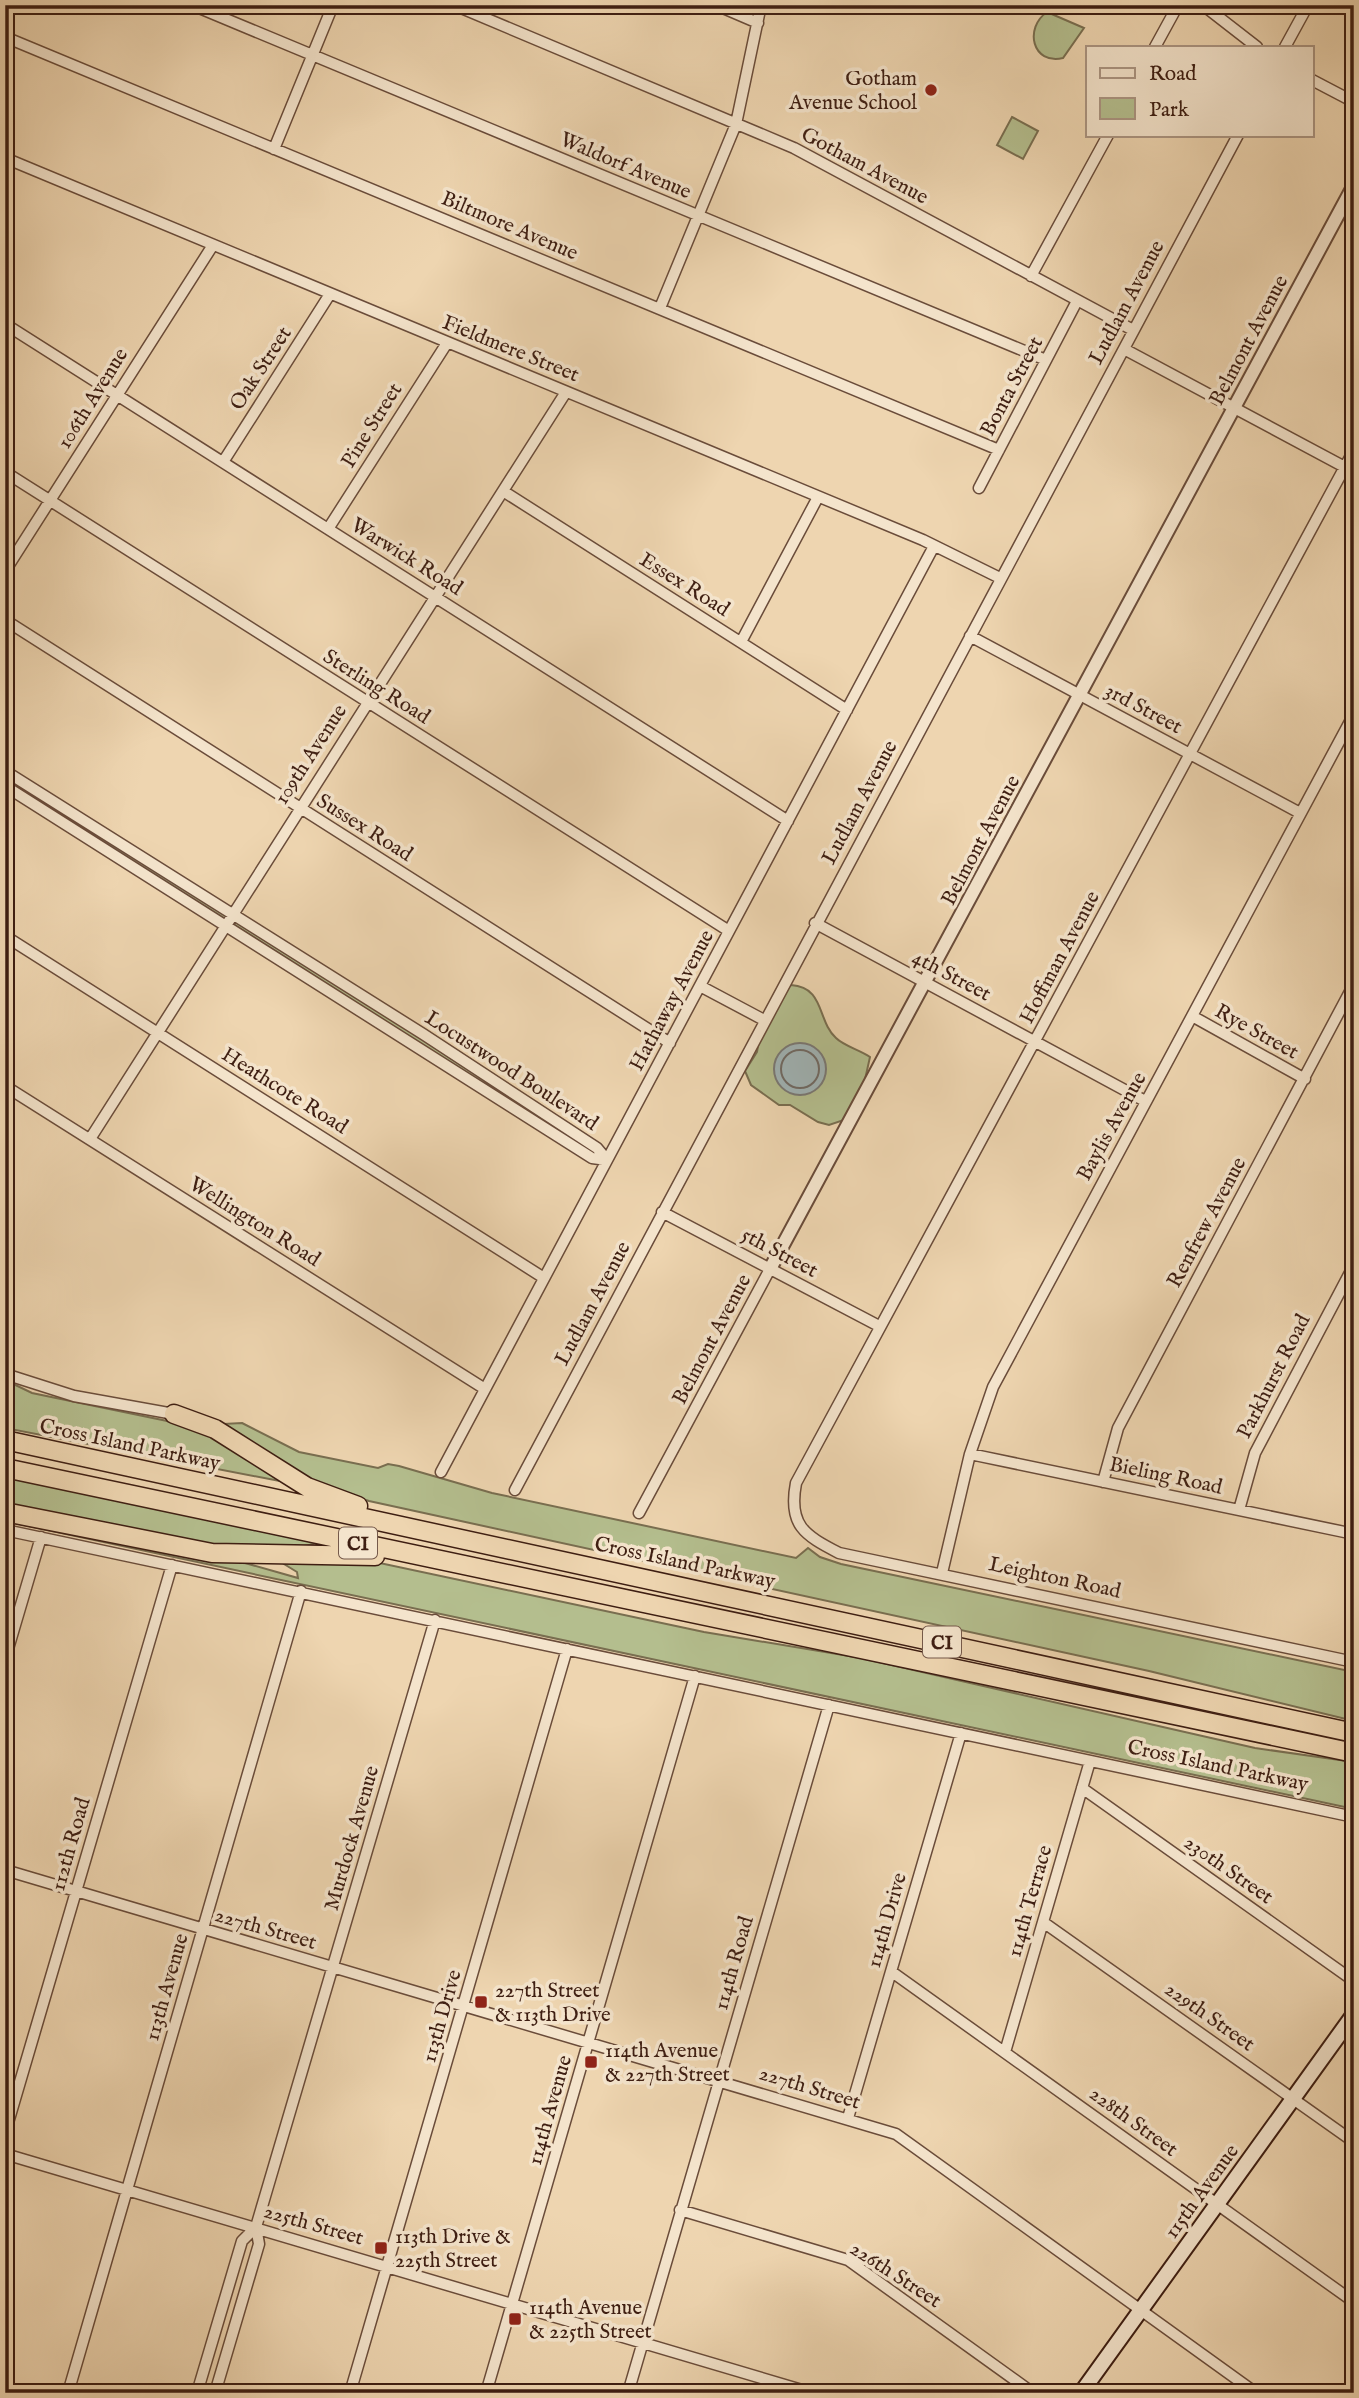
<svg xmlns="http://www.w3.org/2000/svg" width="1359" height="2398" viewBox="0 0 1359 2398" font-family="'IM FELL English',serif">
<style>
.green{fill:#b4be8e;stroke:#796e50;stroke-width:2}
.water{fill:#a0b5b8;stroke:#797976;stroke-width:2}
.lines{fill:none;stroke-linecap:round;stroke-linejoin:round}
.shore{stroke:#6f6a65;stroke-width:2}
.minor-casing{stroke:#6a4c3a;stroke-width:13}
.tertiary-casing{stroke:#6a4c3a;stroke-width:16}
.secondary-casing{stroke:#3e1e12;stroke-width:18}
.motorway-casing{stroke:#3e1e12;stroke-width:21}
.minor{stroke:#f4e4cc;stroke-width:10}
.tertiary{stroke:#f4e4cc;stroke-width:12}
.secondary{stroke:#f4e4cc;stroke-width:14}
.motorway{stroke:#eed5b0;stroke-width:18}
.poi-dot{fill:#8f2418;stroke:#f4e4cc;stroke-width:2.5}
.labels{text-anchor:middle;stroke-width:7;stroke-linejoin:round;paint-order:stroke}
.shield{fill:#f4e4cc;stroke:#75594a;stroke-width:2}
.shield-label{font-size:19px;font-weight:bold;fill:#3e1e12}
.poi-label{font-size:21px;fill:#3e1e12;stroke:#f4e4cc;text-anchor:start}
.street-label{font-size:21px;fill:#3e1e12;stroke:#f4e4cc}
</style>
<rect width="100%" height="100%" fill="#eed5b0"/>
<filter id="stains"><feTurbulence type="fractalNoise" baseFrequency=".00286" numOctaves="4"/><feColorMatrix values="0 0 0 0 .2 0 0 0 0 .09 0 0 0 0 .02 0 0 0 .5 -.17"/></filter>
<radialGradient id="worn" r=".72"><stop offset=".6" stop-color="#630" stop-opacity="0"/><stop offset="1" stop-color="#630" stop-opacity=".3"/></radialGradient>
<path class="green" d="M1047,12L1084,28L1063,58C1032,65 1024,28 1047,12Z
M1012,117L1038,131L1023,159L997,145Z
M5,771L423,1034L607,1160L592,1158L5,786Z
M791,985C825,987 817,1021 836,1038C844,1046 860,1050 870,1057L864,1084L844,1120L829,1125L818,1122L790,1105H779L751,1085L745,1071L757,1052L760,1034L784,989Z
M5,1380L32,1393L201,1428L285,1482L5,1428Z
M242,1423L299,1452L378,1468L388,1464L399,1466L492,1493L796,1558L808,1548L820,1557L841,1564L1354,1672V1721L1149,1671L369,1501L322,1486L222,1424Z
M5,1476L318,1543L304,1546L209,1545L5,1503Z
M5,1521L238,1561L298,1578L297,1572L284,1564L287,1560L361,1559L704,1632L861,1658L1255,1748L1354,1762V1809Z"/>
<path class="water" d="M774 1069a26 26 0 1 1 52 0a26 26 0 1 1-52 0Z"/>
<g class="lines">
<path class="shore" d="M781 1069a19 19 0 1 1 38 0a19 19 0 1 1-38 0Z"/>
<g class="minor-casing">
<path id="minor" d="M192,5L1046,360
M454,5L794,148L1133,330
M716,5L758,23
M1203,5L1257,47
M5,37L999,450
M1155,47L1178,5
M1285,47L1308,5
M1312,80L1354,102
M274,149L333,5
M5,158L923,540L1000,578
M1031,276L1108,135
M660,308L736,124L761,5
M5,324L788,821
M1124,349L1354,472
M1354,450L796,1483C788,1525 804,1535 839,1553L1354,1662
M223,462L330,294
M5,472L729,931
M979,488L1077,301
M503,491L847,710
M328,529L447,343
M5,571L213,245
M5,620L670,1043
M970,636L1300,813
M741,642L818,497
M5,771L423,1034L597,1148L607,1160
M5,786L592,1158L607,1160
M815,923L1145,1101
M5,936L544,1278
M700,986L764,1020
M1192,1016L1305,1079
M5,1086L485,1389
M90,1139L566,392
M662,1212L879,1326
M5,1374L74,1396L174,1414
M970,1454L1354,1534
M441,1472L934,546
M1103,1482L1118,1428L1354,984
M515,1490L1238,135
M1239,1510L1255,1453L1354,1265
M639,1513L770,1269
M5,1530L1354,1817
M942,1573L970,1454L993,1387L1354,714
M5,1659L41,1537
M1082,1788L1354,1981
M5,1870L896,2134L1256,2393
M1043,1922L1354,2142
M892,1972L1354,2302
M1005,2052L1090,1761
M848,2118L961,1733
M5,2133L172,1565
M5,2154L812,2393
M680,2210L848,2260L1033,2393
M256,2227L435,1620
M68,2393L301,1591
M197,2393L242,2241L256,2227L259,2244L215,2393
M350,2393L567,1649
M486,2393L695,1676
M628,2393L829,1705"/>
</g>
<g class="tertiary-casing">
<path id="tertiary" d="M770,1269L1354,185"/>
</g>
<g class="secondary-casing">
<path id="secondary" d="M1081,2393L1354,2014"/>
</g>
<g class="motorway-casing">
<path id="motorway" d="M174,1414L215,1429L307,1487L358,1506
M5,1440L1354,1733
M5,1468L1354,1753
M5,1512L212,1553L375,1556"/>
</g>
<use href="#minor" class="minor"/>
<use href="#tertiary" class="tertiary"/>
<use href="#secondary" class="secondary"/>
<use href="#motorway" class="motorway"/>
</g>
<g class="poi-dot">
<circle cx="931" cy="90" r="7"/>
<rect x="474" y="1995" width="14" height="14" rx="3.5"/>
<rect x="584" y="2055" width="14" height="14" rx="3.5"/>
<rect x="374" y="2241" width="14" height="14" rx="3.5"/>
<rect x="508" y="2312" width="14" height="14" rx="3.5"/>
</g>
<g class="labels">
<g class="shield">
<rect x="339" y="1527.5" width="38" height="31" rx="5"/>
<rect x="923" y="1626.5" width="38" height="31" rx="5"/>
</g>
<g class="shield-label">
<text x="358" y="1550">CI</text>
<text x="942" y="1649">CI</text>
</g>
<g class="poi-label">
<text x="917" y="85" text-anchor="end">Gotham<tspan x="917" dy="24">Avenue School</tspan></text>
<text x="495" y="1997">227th Street<tspan x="495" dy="24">&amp; 113th Drive</tspan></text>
<text x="605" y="2057">114th Avenue<tspan x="605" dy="24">&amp; 227th Street</tspan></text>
<text x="395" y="2243">113th Drive &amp;<tspan x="395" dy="24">225th Street</tspan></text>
<text x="529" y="2314">114th Avenue<tspan x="529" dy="24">&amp; 225th Street</tspan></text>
</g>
<g class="street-label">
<text transform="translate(626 165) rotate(23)" y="7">Waldorf Avenue</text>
<text transform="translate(865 165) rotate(28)" y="7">Gotham Avenue</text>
<text transform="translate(510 225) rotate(23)" y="7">Biltmore Avenue</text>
<text transform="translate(1126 302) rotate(-62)" y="7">Ludlam Avenue</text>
<text transform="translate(1248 340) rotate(-62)" y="7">Belmont Avenue</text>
<text transform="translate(511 348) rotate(22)" y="7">Fieldmere Street</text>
<text transform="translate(260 368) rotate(-57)" y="7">Oak Street</text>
<text transform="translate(1011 386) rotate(-62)" y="7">Bonta Street</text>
<text transform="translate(92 398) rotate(-58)" y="7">106th Avenue</text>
<text transform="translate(371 425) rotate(-58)" y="7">Pine Street</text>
<text transform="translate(407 556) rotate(32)" y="7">Warwick Road</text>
<text transform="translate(685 584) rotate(32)" y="7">Essex Road</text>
<text transform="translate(377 686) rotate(32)" y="7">Sterling Road</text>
<text transform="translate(1144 708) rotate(28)" y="7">3rd Street</text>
<text transform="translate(310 754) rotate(-57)" y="7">109th Avenue</text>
<text transform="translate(859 802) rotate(-62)" y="7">Ludlam Avenue</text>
<text transform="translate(365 827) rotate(32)" y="7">Sussex Road</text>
<text transform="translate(980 840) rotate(-62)" y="7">Belmont Avenue</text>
<text transform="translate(1059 957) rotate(-62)" y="7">Hoffman Avenue</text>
<text transform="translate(952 975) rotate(28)" y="7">4th Street</text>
<text transform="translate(671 1000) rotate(-62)" y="7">Hathaway Avenue</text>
<text transform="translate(1257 1031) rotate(29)" y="7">Rye Street</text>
<text transform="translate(512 1070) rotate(33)" y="7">Locustwood Boulevard</text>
<text transform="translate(285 1090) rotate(32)" y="7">Heathcote Road</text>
<text transform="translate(1111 1126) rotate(-61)" y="7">Baylis Avenue</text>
<text transform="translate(255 1221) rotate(32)" y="7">Wellington Road</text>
<text transform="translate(1206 1222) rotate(-62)" y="7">Renfrew Avenue</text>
<text transform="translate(780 1252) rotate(28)" y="7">5th Street</text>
<text transform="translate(592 1303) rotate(-62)" y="7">Ludlam Avenue</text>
<text transform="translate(711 1339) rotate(-62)" y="7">Belmont Avenue</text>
<text transform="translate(1273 1376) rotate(-63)" y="7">Parkhurst Road</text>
<text transform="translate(130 1444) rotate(12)" y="7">Cross Island Parkway</text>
<text transform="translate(1166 1475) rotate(12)" y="7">Bieling Road</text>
<text transform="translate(685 1562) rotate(12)" y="7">Cross Island Parkway</text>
<text transform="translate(1055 1577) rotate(12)" y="7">Leighton Road</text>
<text transform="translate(1218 1765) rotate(12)" y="7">Cross Island Parkway</text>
<text transform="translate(351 1838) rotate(-74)" y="7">Murdock Avenue</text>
<text transform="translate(70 1844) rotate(-74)" y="7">112th Road</text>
<text transform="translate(1229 1869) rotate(35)" y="7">230th Street</text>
<text transform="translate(1029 1901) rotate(-74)" y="7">114th Terrace</text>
<text transform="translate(886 1920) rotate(-74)" y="7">114th Drive</text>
<text transform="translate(266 1928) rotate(16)" y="7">227th Street</text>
<text transform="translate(733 1963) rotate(-74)" y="7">114th Road</text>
<text transform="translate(166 1987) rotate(-74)" y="7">113th Avenue</text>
<text transform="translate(441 2016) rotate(-74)" y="7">113th Drive</text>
<text transform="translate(1210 2016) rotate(35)" y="7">229th Street</text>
<text transform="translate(810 2087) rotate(17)" y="7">227th Street</text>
<text transform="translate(549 2110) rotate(-74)" y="7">114th Avenue</text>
<text transform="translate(1134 2121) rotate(36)" y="7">228th Street</text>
<text transform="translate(1201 2191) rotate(-54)" y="7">115th Avenue</text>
<text transform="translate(314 2224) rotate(16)" y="7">225th Street</text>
<text transform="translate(896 2274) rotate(33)" y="7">226th Street</text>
</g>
</g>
<rect width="1359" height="2398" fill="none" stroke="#eed5b0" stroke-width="28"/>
<rect x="7" y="7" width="1345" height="2384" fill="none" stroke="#3e1e12" stroke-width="3.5"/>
<rect x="14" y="14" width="1331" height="2370" fill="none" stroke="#3e1e12" stroke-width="2"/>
<rect x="1086" y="46" width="228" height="91" fill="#f4e4cc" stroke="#ab9582" stroke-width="2"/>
<rect x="1100" y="68" width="35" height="10" fill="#f4e4cc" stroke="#ab9582" stroke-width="2"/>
<text x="1149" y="80" font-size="21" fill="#3e1e12">Road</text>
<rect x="1100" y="98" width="35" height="21" fill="#b4be8e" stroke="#ab9582" stroke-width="2"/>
<text x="1149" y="116" font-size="21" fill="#3e1e12">Park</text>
<rect width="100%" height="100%" filter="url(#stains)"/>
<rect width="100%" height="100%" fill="url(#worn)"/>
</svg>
